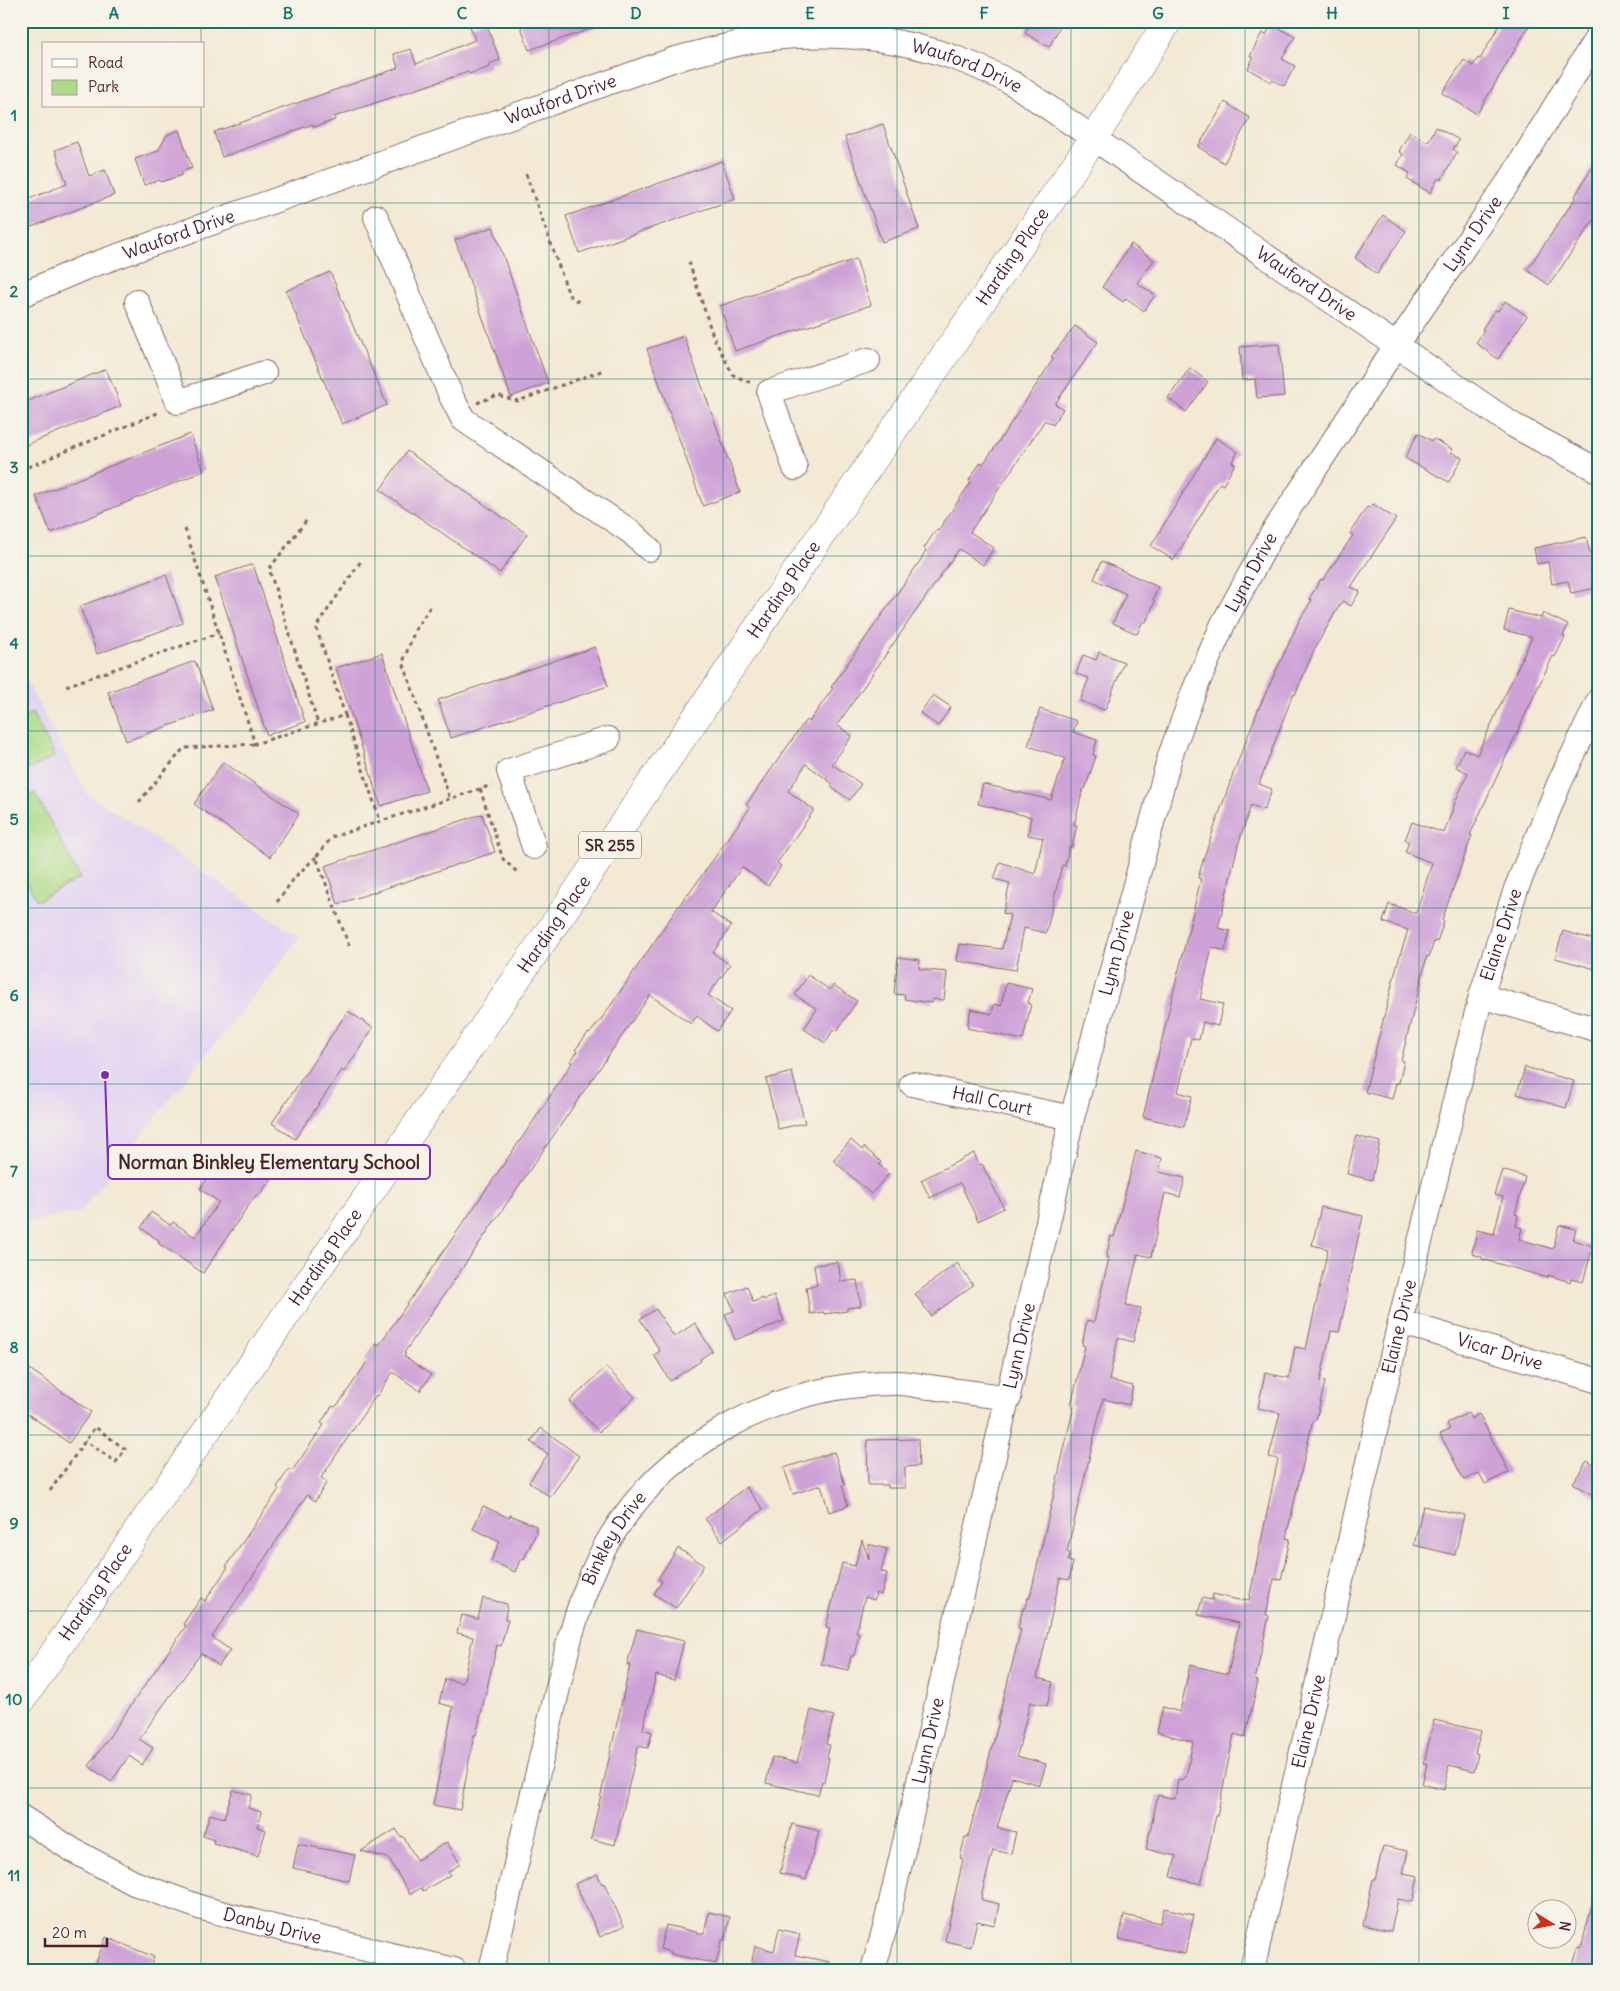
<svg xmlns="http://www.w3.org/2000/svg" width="1620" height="1991" viewBox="0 0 1620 1991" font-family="Delius,sans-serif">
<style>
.built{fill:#e2d4f3}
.green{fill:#acda88;stroke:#7b7c5a}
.building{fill:#cea2d7}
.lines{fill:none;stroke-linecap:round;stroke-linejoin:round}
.minor-casing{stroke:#856666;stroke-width:26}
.major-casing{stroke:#856666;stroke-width:29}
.path{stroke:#856666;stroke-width:3;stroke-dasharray:4 4;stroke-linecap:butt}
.minor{stroke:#fff;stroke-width:24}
.major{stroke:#fff;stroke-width:28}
.grid{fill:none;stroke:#0f766e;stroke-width:1;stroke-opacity:0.55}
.labels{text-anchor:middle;stroke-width:4;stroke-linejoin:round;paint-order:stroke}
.shield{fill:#f7f3e8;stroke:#7e5f64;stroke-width:1}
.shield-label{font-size:16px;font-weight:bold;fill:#4a1f2b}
.street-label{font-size:18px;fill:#4a1f2b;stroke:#f7f3e8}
.leader{fill:none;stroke:#7b2cbf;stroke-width:2}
.callout-dot{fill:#7b2cbf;stroke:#f7f3e8;stroke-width:2}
.callout{fill:#f7f3e8;stroke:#7b2cbf;stroke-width:2}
.callout-label{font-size:19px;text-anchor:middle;font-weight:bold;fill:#4a1f2b}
.neatline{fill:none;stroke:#0f766e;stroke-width:2}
.grid-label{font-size:16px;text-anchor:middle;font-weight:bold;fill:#0f766e}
</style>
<rect width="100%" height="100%" fill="#f7f3e8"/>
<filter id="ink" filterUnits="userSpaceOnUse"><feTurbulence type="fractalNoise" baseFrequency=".02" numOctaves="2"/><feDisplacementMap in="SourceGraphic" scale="10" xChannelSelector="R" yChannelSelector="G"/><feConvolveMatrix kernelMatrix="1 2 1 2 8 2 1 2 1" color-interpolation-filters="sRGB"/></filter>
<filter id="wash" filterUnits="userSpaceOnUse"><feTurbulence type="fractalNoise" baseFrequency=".0096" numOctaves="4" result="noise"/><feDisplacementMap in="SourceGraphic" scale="20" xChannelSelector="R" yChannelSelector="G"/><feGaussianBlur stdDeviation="1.12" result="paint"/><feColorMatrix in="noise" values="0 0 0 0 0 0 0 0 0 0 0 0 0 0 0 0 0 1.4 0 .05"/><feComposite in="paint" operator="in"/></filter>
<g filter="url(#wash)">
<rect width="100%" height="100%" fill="#f3e9d4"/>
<path class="built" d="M21,672L87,793L300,938L79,1213L21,1223Z"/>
<path class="green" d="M32,713L55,756L21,774V719Z
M35,793L80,878L37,901L21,872V800Z"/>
<g id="blocks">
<path class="building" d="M485,21L500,60L489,64L490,67L469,74L468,72L345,113L334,117L335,120L314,127L313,124L222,157L214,132L398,68L394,54L411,49L416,64L475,40L470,26Z
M529,21H605V24L529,50L520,24Z
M1031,21H1063L1049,47L1025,33Z
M1502,21H1532L1477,114L1442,93L1464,60L1473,66L1478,58L1480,59Z
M1272,24L1295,37L1282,59L1295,66L1284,86L1272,80L1271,82L1248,69L1253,58L1250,56L1262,33L1266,35Z
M1225,102L1250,118L1224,163L1198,147Z
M883,124L919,229L882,242L845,137Z
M1436,127L1459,140L1453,149L1457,152L1441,180L1438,178L1430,193L1407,179L1410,173L1397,165L1403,154L1399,151L1410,132L1428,142Z
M179,130L192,168L181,172L182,175L161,182L160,180L144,185L135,159L158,151L167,135Z
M77,142L89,176L105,170L114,195L21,231V202L67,184L55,150Z
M1599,156V212L1549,285L1527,270L1576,197L1575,196Z
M722,161L735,199L579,253L566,216Z
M1383,215L1406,231L1377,274L1355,258Z
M493,227L548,383L511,397L455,240Z
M1131,244L1154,260L1137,283L1155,295L1144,311L1126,298L1123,302L1102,287Z
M856,259L871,305L735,351L720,306Z
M330,272L387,405L342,424L286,291Z
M1505,301L1527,316L1498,359L1476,343L1484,330L1482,329L1495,310L1498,311Z
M1075,326L1098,342L1055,404L1063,409L1053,425L1045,420L970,532L994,548L983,565L959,549L837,725L852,736L832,764L861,784L850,800L831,787L833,784L806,764L788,791L814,810L777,863L781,866L768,886L742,867L711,912L731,926L713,953L730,965L708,995L731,1011L717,1031L697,1016L691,1024L650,995L404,1353L406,1354L404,1356L431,1375L420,1391L393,1372L377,1396L376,1395L321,1478L327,1482L315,1501L307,1495L212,1637L230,1650L219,1666L201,1653L139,1739L153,1748L142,1765L129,1756L111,1782L89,1766L186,1626L183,1624L201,1598L205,1601L228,1567L226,1566L269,1504L279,1489L277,1487L289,1469L292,1471L324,1425L321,1423L332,1406L335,1407L340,1402L367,1362L365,1360L376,1343L379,1345L530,1126L572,1063L570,1062L577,1052L575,1050L588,1033L589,1034L600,1021L687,894L688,895L750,808L746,805L806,720L809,722L833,688L831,687L920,561L926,550L924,548L936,530L938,531L971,482L969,480L981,462L983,464L993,450L1054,358L1051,357Z
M684,336L740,492L703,506L647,349Z
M1279,344L1284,396L1257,398L1255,379L1242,380L1240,347Z
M1190,368L1208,382L1186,412L1168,398Z
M106,369L121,406L21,447V404Z
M1418,433L1432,441L1434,439L1452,449L1451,452L1462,458L1449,482L1405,458Z
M190,434L204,471L51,533L36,496Z
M1216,438L1238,452L1232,462L1235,464L1223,485L1220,483L1174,560L1151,546Z
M407,451L527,534L500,573L380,490Z
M1373,504L1396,519L1351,587L1360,591L1351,606L1342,601L1315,648L1295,695L1293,694L1259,784L1272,789L1264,810L1251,805L1238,845L1218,928L1230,931L1225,951L1212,947L1200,999L1223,1004L1218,1026L1203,1022L1199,1040L1191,1038L1178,1092L1192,1096L1184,1127L1143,1117L1201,879L1198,878L1204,857L1233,774L1258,710L1299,621L1312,600L1309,599L1321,579L1323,580L1353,535L1350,533L1367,507L1370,508Z
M1586,537L1590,553L1597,551L1599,567L1593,568L1597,588L1571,593L1568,581L1552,584L1548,562L1537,564L1534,548Z
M1102,561L1158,587L1153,600L1155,601L1146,622L1143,621L1137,634L1113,623L1126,594L1094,579Z
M253,564L305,722L267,735L215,577Z
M166,575L183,623L97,654L80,606Z
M1509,610L1541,618L1543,613L1568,625L1563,636L1565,637L1555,657L1553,656L1539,685L1470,835H1472L1442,920L1444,921L1437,942L1434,941L1429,957L1427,956L1401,1061H1404L1399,1083H1396L1392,1099L1365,1092L1397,965L1408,930L1383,922L1389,904L1416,913L1432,863L1405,852L1409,842L1405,840L1412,822L1444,833L1456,800L1468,773L1456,767L1464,749L1477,755L1532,637L1504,630Z
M595,647L608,686L451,738L438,700Z
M1099,652L1124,662L1105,710L1080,701L1089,678L1076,674L1083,655L1096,660Z
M382,653L427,791L381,806L336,668Z
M195,661L213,710L126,741L108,692Z
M933,695L951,707L938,726L920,713Z
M1040,709L1077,721L1073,732L1097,740L1093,755L1096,756L1085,789H1083L1074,825H1077L1072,847H1069L1065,866L1062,865L1046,933L1024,928L1016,970L957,961L960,944L1002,949L1010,915L1003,913L1010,883L994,879L1000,862L1035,874L1043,838L1028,835L1031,817L978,804L983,784L1051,800L1065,758L1028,746Z
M223,762L299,814L270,857L194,804Z
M482,814L495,852L338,904L325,866Z
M1563,931L1599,941V970L1555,958Z
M898,957L920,960L919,969L947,972L944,1000L932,999V1003L904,999L905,995L894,994Z
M808,975L830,990L833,985L857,1001L837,1031L834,1029L825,1043L804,1029L817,1009L795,995Z
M1006,983L1032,989L1028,1003L1031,1004L1023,1040L967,1028L971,1009L992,1014L994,1004L1001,1006Z
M348,1011L373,1028L344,1072L342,1070L295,1139L272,1123Z
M1525,1067L1574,1081L1566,1108L1517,1094Z
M792,1072L805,1123L778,1129L766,1079Z
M1356,1136L1380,1142L1372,1180L1347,1174Z
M851,1140L862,1150L864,1147L881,1162L879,1165L889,1174L871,1194L833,1160Z
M255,1149L279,1166L259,1196L257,1194L246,1209L203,1273L158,1243L160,1241L141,1228L151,1212L170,1225L173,1222L195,1237L219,1202L200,1189L224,1154L243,1167Z
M1136,1151L1162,1158L1159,1172L1185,1178L1180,1197L1165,1193L1151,1257L1138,1254L1126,1305L1141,1308L1133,1342L1118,1338L1109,1380L1133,1386L1129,1405L1103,1399L1067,1552L1070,1553L1068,1561L1073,1562L1069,1580L1060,1578L1037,1678L1053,1682L1047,1706L1030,1702L1017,1756L1046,1764L1040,1785L1012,1777L997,1828L1016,1832L1011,1854L993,1850L981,1897L982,1900L999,1904L995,1925L977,1921L971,1947L945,1941L963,1859L960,1858L965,1837H968L999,1721L998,1720L1021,1629L1018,1628L1023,1608H1026L1028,1597H1030L1074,1406L1071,1405L1085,1346L1082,1345L1087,1320L1094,1322L1109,1258H1106L1111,1236L1114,1237Z
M974,1153L979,1165L982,1164L1004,1208L978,1221L960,1183L930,1198L921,1180Z
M1502,1170L1525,1177L1515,1214L1518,1215L1516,1226L1522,1228L1519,1239L1553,1249L1559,1225L1576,1229L1573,1240L1593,1246L1583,1282L1571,1279L1570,1282L1548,1275V1278L1482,1259V1257L1472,1254L1477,1230L1494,1234L1503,1197L1494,1195Z
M1321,1207L1363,1216L1346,1292H1348L1339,1332L1331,1331L1320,1381L1325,1382L1316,1420H1313L1286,1538L1290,1539L1281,1580L1274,1579L1266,1615L1269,1616L1255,1680L1258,1681L1245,1737L1234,1734L1217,1816H1216L1201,1884L1171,1877L1176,1856L1146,1849L1158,1795L1175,1799L1178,1779L1183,1780L1186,1777L1193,1742L1157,1732L1163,1707L1180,1712L1190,1665L1228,1674L1239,1623L1198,1615L1202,1598L1212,1600L1213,1594L1243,1601V1599L1249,1600L1278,1459L1269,1457L1280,1413L1258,1408L1265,1373L1289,1378L1295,1347L1306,1349L1328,1249L1312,1245Z
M838,1262L841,1282L857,1280L861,1306L847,1308V1311L824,1314V1312L810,1314L806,1287L817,1285L814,1265Z
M957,1263L973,1285L931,1316L915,1294Z
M747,1286L753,1302L763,1298L764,1300L774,1296L784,1321L735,1340L725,1314L734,1311L727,1294Z
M656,1309L674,1337L695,1323L712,1351L700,1359L701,1361L670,1381L654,1355L660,1351L640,1319Z
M21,1363L91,1412L69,1443L21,1409Z
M606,1367L635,1397L599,1432L570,1401Z
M1468,1413L1471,1419L1479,1414L1509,1472L1485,1484L1479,1473L1464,1480L1440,1434L1450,1429L1447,1423Z
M541,1428L579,1456L550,1497L529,1482L548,1454L531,1442Z
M918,1439L919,1466L905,1467V1488H888V1485H868L867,1440Z
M834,1452L845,1485H842L848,1506L829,1512L821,1485L793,1494L784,1468Z
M1587,1461L1599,1468V1499L1573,1483Z
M746,1487L763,1509L722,1541L705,1519Z
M483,1506L509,1518L510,1515L536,1526V1533L524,1559L521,1558L515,1572L491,1561L500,1541L473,1529Z
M1423,1506L1464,1515L1455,1555L1414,1545Z
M862,1540L869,1560L868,1544L887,1549L881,1572L887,1573L881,1595L876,1593L874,1600L865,1597L856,1633L859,1634L854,1656H851L848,1670L821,1664L830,1628L826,1627L842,1563L855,1566Z
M678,1548L704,1565L676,1608L654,1594L662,1581L658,1579Z
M483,1598L507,1604L505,1619H508L501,1646L497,1645L476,1735H474L460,1810L433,1805L453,1707L439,1703L445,1679L463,1683L473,1637L457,1633L462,1615L478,1619Z
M637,1629L684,1641L674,1680L656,1675L643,1729L652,1732L648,1748L638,1746L615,1845L591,1839L630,1665H627Z
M811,1710L834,1716L826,1744L830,1745L827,1758H829L824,1782L822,1781L818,1795L766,1783L772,1757L797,1763Z
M1434,1720L1481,1731L1475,1753L1478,1754L1474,1771L1449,1765L1444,1790L1422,1784L1427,1764L1424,1763Z
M233,1790L252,1795L248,1808L261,1812L257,1827L266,1830L258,1856L213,1843L214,1840L203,1836L210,1814L224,1818Z
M792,1824L819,1831L806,1880L780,1873Z
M396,1829L401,1837L403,1836L417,1860L447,1842L460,1864L448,1872L450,1875L423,1891L421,1888L410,1894L388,1858L361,1851Z
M298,1844L355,1855L349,1881L293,1868Z
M1383,1846L1408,1851L1403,1873L1418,1876L1413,1902L1398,1899L1391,1931L1363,1925L1373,1879L1375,1880Z
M597,1874L602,1884L604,1883L624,1926L600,1937L575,1884Z
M1593,1901L1599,1902V1970H1572L1577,1951L1578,1947L1581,1948Z
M1164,1908L1194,1915L1185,1954L1119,1939L1124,1915L1160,1923Z
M709,1912L730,1917L725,1940H722L716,1964L671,1954V1952L660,1949L666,1925L704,1934Z
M779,1929L800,1934L795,1955L830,1962L829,1970H750L755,1946L774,1951Z
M106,1937L154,1957L149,1970H93Z"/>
</g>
</g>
<g filter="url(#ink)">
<use href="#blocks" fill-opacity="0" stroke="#856666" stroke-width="1"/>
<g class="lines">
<g class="minor-casing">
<g id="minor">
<path d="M376,217L451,396L463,419L470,424L631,532L649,549"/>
<path id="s1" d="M21,295L84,268L675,59C704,52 734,43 764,39C832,31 902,37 966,62C982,68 998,76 1014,84L1513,425L1599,471"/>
<path d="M137,302L178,402L264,373"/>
<path d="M795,468L769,392L868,360"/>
<path d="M534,847L509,771L608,739"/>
<path d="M1481,996L1599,1030"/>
<path id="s2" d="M912,1084L1072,1118"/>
<path id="s3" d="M1400,1322L1599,1381"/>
<path id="s4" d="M21,1817L74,1851L134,1883L202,1908L278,1928L454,1970"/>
<path id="s5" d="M491,1970L570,1637C580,1605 590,1574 606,1545C663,1444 778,1384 893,1383C905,1382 918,1386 930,1387C956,1391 983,1394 1009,1398"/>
<path id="s6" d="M873,1970L886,1924L1072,1118L1170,756L1194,691L1223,624L1272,534L1396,346L1514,174L1599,34"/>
<path id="s7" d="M1252,1970L1400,1322L1481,996L1516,889L1559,784L1599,700"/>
</g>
</g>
<g class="major-casing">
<g id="major">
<path id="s8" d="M21,1701L1094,138L1168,21"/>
</g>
</g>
<path class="path" d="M526,174L569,295L580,303
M689,262L713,336L733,375L751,383
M477,403L497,395L518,401L604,370
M21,470L160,412
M306,521L269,569L318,724
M185,529L255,744L345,715L316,627L361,561
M430,607L415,630L403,662L450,799
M66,686L219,633
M345,715L380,821
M480,789L503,859L517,872
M139,802L184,748L255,744
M277,902L295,877L316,857
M349,946L316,857L332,837L492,785
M21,1040L28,1056
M50,1491L95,1427L125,1449L116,1462L85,1441"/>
<use href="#minor" class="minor"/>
<use href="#major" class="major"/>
</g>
</g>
<path class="grid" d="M201,21V44M375,21V1970M549,21V1970M723,21V1970M897,21V1970M1071,21V1970M1245,21V1970M1419,21V1970M201,106V1970M21,203H1599M21,379H1599M21,556H1599M21,731H1599M21,908H1599M21,1084H1599M21,1260H1599M21,1435H1599M21,1611H1599M21,1788H1599"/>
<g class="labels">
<rect class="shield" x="579" y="831.5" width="62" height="27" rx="4"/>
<g class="shield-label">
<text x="610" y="851">SR 255</text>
</g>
<g class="street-label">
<text dy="6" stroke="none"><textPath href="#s1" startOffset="994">Wauford Drive</textPath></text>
<text dy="6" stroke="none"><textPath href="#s1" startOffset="574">Wauford Drive</textPath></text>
<text dy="6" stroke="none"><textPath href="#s1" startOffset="169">Wauford Drive</textPath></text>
<text dy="6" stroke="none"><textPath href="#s6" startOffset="1856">Lynn Drive</textPath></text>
<text dy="6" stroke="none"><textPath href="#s8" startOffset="1752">Harding Place</textPath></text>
<text dy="6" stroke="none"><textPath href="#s1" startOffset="1399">Wauford Drive</textPath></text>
<text dy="6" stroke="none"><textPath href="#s6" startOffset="1451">Lynn Drive</textPath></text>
<text dy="6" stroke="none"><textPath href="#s8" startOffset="1348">Harding Place</textPath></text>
<text dy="6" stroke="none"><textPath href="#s8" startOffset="942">Harding Place</textPath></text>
<text dy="6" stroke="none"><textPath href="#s7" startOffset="1065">Elaine Drive</textPath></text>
<text dy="6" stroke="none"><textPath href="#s6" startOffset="1046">Lynn Drive</textPath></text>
<text dy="6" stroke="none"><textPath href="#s2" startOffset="82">Hall Court</textPath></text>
<text dy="6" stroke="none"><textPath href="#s8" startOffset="538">Harding Place</textPath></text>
<text dy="6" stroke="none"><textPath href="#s7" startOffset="660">Elaine Drive</textPath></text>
<text dy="6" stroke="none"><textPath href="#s6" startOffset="641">Lynn Drive</textPath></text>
<text dy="6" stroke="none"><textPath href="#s3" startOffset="104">Vicar Drive</textPath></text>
<text dy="6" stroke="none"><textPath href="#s5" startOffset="451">Binkley Drive</textPath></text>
<text dy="6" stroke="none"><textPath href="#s8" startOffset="132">Harding Place</textPath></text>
<text dy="6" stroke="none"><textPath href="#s7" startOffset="255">Elaine Drive</textPath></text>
<text dy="6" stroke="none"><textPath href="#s6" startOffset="236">Lynn Drive</textPath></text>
<text dy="6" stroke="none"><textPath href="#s4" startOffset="276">Danby Drive</textPath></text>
</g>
</g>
<path class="leader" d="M105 1075L108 1162"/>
<circle class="callout-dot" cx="105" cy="1075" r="5"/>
<rect class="callout" x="108" y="1145" width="322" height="34" rx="5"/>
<g class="callout-label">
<text x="269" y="1169">Norman Binkley Elementary School</text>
</g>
<rect width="1620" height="1991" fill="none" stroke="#f7f3e8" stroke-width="55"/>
<rect x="42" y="42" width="162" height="65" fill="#f7f3e8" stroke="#b29e9c"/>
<rect x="52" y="59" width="25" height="8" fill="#ffffff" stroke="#b29e9c"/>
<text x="88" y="68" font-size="15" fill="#4a1f2b">Road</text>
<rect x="52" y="80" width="25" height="15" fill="#acda88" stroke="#b29e9c"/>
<text x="88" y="92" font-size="15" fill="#4a1f2b">Park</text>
<g transform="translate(1552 1924) rotate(100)"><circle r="24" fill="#f7f3e8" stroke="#b29e9c"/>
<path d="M0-4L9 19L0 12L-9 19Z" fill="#c8321e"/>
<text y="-8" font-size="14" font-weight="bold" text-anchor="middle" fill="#4a1f2b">N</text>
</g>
<path d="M45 1938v8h62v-8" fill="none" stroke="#4a1f2b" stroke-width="2.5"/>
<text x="52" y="1938" font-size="15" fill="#4a1f2b" stroke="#f7f3e8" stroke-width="4" paint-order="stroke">20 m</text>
<rect x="28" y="28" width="1564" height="1936" class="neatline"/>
<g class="grid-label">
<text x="114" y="19">A</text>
<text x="288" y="19">B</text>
<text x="462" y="19">C</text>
<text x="636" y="19">D</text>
<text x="810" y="19">E</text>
<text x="984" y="19">F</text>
<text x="1158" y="19">G</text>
<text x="1332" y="19">H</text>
<text x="1506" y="19">I</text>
<text x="14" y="121">1</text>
<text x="14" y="297">2</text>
<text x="14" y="473">3</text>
<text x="14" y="649">4</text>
<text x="14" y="825">5</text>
<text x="14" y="1001">6</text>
<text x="14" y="1177">7</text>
<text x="14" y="1353">8</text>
<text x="14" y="1529">9</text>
<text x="14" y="1705">10</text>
<text x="14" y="1881">11</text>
</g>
</svg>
